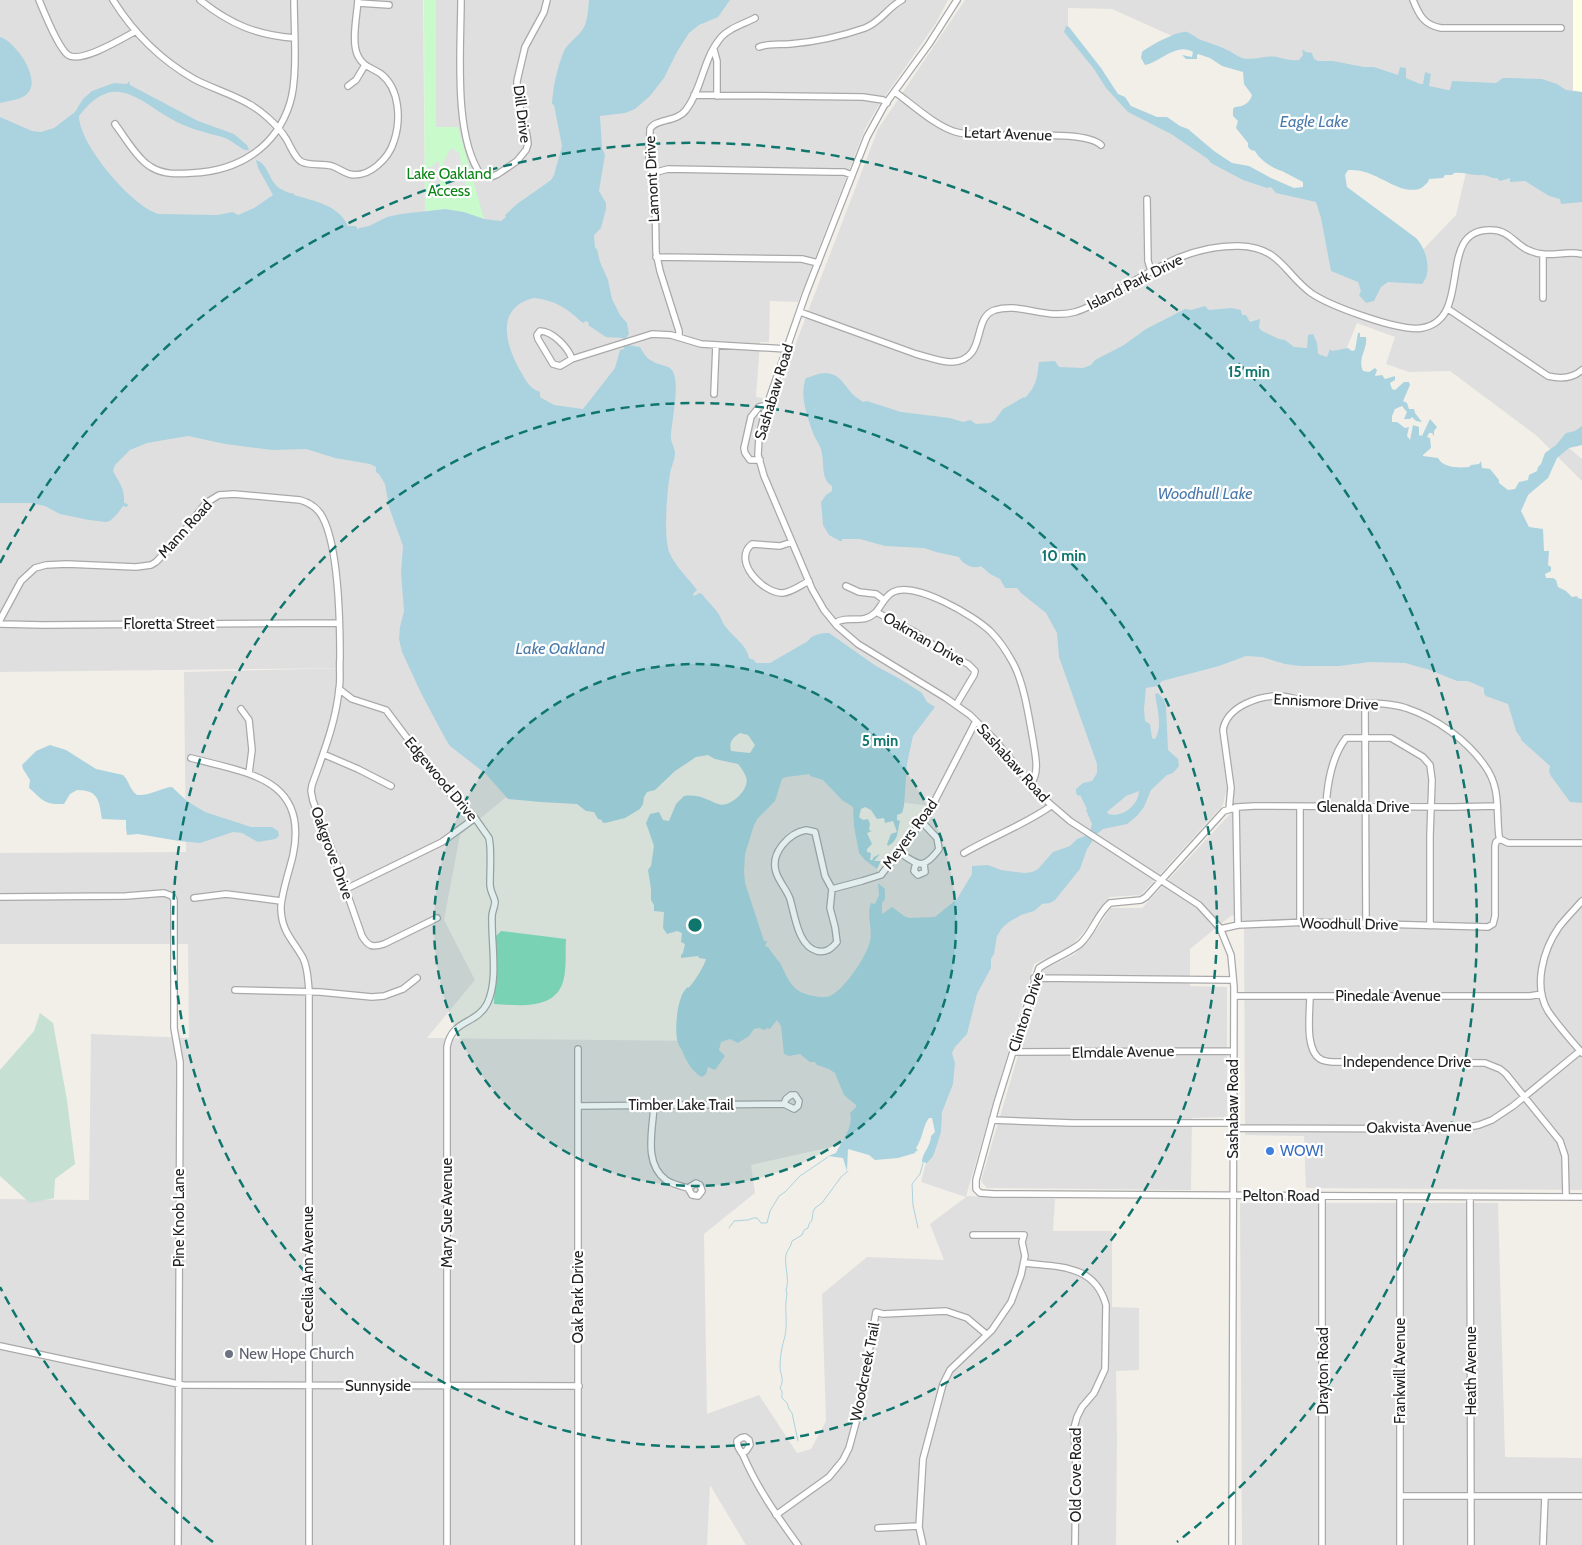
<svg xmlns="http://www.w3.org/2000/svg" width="1582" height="1545" viewBox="0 0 1582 1545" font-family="Cabin,sans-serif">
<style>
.residential{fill:#e0dfdf;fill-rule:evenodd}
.education{fill:#ffffe5}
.wetland{fill:#c6e0d4}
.park{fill:#c8facc}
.pitch{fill:#88e0be}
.parking{fill:#e2e2e2}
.water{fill:#aad3df;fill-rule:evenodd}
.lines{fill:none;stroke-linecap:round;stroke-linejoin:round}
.stream{stroke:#aad3df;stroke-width:1}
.minor-casing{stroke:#a9a9a9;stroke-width:8}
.minor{stroke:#fff;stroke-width:5.5}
.ring{fill:none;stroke:#0f766e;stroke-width:2.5;stroke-dasharray:9 6}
.shop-dot{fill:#3f7fe0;stroke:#fff;stroke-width:2}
.worship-dot{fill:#6b7280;stroke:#fff;stroke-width:2}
.labels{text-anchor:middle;stroke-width:4.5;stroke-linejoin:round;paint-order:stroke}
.street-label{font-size:15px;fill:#222;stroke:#fff}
.park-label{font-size:15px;fill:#0c8416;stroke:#fff}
.shop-label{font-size:15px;fill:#366cbe;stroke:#fff;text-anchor:start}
.worship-label{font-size:15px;fill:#5b616d;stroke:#fff;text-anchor:start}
.water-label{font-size:16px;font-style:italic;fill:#4a7aab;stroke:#fff}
.centre{fill:#0f766e;stroke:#fff;stroke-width:2.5}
.ring-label{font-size:15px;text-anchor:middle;font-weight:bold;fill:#0f766e;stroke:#fff;stroke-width:4.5;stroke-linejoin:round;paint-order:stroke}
</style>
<rect width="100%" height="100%" fill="#f2efe9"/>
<path class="residential" d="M0,0H423L425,211L423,230L242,257L0,160Z
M436,0H948L936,23L877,108L865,129L798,302L770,301L769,342H760L756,397L774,400L878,129L965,0H1573V90L1473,147L1582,190V435L1569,448L1582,459V481L1537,436L1450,371L1409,372L1386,364L1395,337L1357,323L1323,406L1054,579L1126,688L1231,617L1582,698V1190L1306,1188L1304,1136L1245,1135L1244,921L1232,915L1190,949V986L1227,987V1117L1192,1118L1191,1190L987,1188L981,1181L1043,970L1075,954L1100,925L1110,908H1142L1232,812L1226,792L1223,805L1141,895L1110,897L1082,934L1070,947L1034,964L966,1196L1055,1199L1053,1231H1112V1307L1139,1308V1370L1116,1371L1117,1438L1116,1545H746L710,1485L707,1545H0V1199L89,1200L91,1034L189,1038L188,944H0V853L186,852L184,672L349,668L0,672V312L409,432L548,763L460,835L444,920L475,980L427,1038L702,1041L752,1004L830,1040L880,1136L751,1165L755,1193L704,1234L707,1414L759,1395L797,1453L811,1449L826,1421L822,1294L867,1257L944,1260L930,1224L966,1197L921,1182L928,1154L939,1130L888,969L825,1013L747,959L741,828L803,738L701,670L596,439L521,423L479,253L458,127H436ZM1068,8L1112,9L1181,40L1472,147L1456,215L1414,259L1314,198L1227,167L1133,112L1110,89L1068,32ZM856,796L929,806L934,814L880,878L876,865L867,857L859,826Z
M1240,1203H1498L1505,1457L1582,1458V1545H1242Z"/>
<path class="education" d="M1573,0H1582V92L1573,90Z"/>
<path class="wetland" d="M40,1013L53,1023L67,1100L75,1164L55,1179L54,1198L30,1203L0,1176V1070L34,1031Z"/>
<path class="park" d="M424,0H436V127H458L484,219L464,212L445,209L425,211Z"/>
<path class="pitch" d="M501,931L566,939C565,952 567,969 563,982C554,1011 517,1005 494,1004L496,936Z"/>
<path class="parking" d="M451,148L459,153L468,193L467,195L457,187L452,194L450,193L443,163Z
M437,161L439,162L440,185L433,192H430L428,167H432Z"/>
<path class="water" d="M589,0H730L718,17L699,25L689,33L677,52L664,78L650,96L635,109L625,113L600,116L602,148L605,155L599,191L606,203V209L601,228L594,235L595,248L597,249L600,262L608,280L612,299L620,315L627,323L629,334L626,338L628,345L640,347C643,352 646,358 652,361C659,366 671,364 674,374C679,389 672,419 671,435C670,441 675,448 675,453C675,460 671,467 670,474C667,491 663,540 670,554C676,567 689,579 697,590L693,594L694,596L699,593L702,594C707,601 713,606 718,613C721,617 722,623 726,627C733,637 747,645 749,658L754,660L756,663H770L808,641C812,634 822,633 829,633L876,666L900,679L922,693L927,702L935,707L913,736L907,764L904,806L902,813L897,815V820L900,821C897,832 899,840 888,846L887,844L891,834L897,832L893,821L885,823L884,818L877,819L871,810L865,807L861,809L859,817L863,820L868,819L870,824L869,830L872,831L867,833L872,844L867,849V852L871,853L870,860H872L874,857L880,854L874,861H881L877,869L865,860L859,853L854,826L853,807L842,800L823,780L810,776V774L786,777L782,779L775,801L758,818L754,825L745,854L744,872L745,883L764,941H767L765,946L768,947C772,953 776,958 780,963C785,972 789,985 799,991C806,995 822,999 830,996C844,990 867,956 870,941C873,928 866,916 871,903L875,904L879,895L878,883L885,889V899L882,903V914L892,907L904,916L909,918L935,917L957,899L972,874V866L988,865L1001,870L1025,873L1032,872L1038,869L1053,852L1070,846L1077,839L1085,836L1090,832L1092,824L1086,810L1087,809L1080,795L1078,796L1076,793V789L1083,783L1092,781L1097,773V764L1059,657L1057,633L1046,613L1021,593L1017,588H1005L1000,579L990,574L981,566C974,570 962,564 959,557L936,552L924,548L885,546L860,539H842V541H840L829,535L823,525L821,502L826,495L832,491V486C820,479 825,462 821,450C820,444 815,439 813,433C807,416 799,395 806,378C813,376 819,373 826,373C839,374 842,382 850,391C853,396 858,398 863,402L867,401L901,412L950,418L963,422L970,420L976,424L990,423L995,420L1003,409L1024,397L1025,398C1037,385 1037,378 1039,362L1055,361L1059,367L1083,368L1091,365L1095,360L1124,345L1146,329L1185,309L1191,310L1205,306L1209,310L1231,308L1241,310L1242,315H1246L1250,322L1260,319L1259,328L1262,331L1279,339L1285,340L1294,347L1307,348L1308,335L1313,334L1317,343L1318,354L1327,357L1330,349L1332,351L1348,348L1352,351L1355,350L1358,333H1360V337H1366C1368,349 1357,358 1363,371L1369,372L1375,368L1377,370L1375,376L1382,375L1385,379L1395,376V380L1390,383L1392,389L1395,390L1404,382H1409L1410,385L1403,401L1407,403L1409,409H1414L1415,413L1422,422L1416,421L1412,417L1410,419H1404L1407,412L1402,406L1395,409L1392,416V422H1397L1405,428L1409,427L1407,436L1410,440L1413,425L1419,427V435L1422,436L1430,419L1437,427L1434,431V436L1432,433H1429L1427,437L1430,438L1431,448L1423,455V456L1438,458C1443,468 1459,468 1469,467L1471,465L1479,464L1481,461L1482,468L1490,469L1499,480V483L1508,490L1515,489L1519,482L1528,480L1529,475L1537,471L1538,467L1541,464L1545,453L1556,445L1566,433L1575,431L1582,426V445L1569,448L1557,458L1548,478L1528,495L1521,511L1529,527L1543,529L1544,551H1549L1548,565L1551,567V571L1545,574L1546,578H1553L1556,580L1558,587L1566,591L1572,597L1577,596L1578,598L1582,599V803L1570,802L1551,776L1549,771L1550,766L1521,740V738L1516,731L1508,704L1486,696L1484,693V688L1468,681H1457L1430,670L1405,663L1370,662L1339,666H1301L1285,664L1262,657L1246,656L1219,666L1162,681L1157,686L1146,688L1144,709L1145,721L1150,724L1152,738L1155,739C1163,725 1157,709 1155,694L1158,693L1164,700L1166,706L1168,750L1178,759L1179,766L1173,773L1167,775L1151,790L1144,807L1137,816L1127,824L1103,829L1098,833L1087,849L1080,869L1055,900L1050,903L1042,904L1034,911L1021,915L1009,922L1002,928L997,936L994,954L991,959V968L977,994L967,1034L955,1047L952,1053L955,1063L953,1084L942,1112L941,1132L936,1148L933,1156L927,1163L922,1162C922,1153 931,1146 931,1136L935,1132L932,1118H929C923,1125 923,1138 916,1148L918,1151H916L915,1153L898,1158L875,1160L869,1155L848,1149L847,1171L843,1158L828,1156L836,1153C842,1140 854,1127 850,1113L856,1107V1105L844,1095L835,1073L829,1069L817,1065L815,1062H810L800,1054L789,1056L784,1054L781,1026L777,1020L770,1029L767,1028L765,1030L759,1028L754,1029L749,1036L738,1043L730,1039L721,1042L719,1050L725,1056L715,1070L708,1067L706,1074L702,1077C693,1073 687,1062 683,1053C682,1050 679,1046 678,1043C674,1032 677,999 685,990C690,984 686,991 691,985C696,979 704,966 706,959L699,958L698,956L681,958V955L683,953L685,944L681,942L682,933L677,931L667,934L663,928L664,912L654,911V905L651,900V889L648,870L651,866L654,846L646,823L650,814L659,812L663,820L669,821L676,804L684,796C699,794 705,799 718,804C729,809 751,789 746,777C745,774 741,767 738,764L715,759L708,755L696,757L675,771L655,790L647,792L644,797L643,804L640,809L625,818L605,823L602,822V820L598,819L594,812L586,811L577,804L541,802L508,799L486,774L450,746L445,738L422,695L402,652L399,639L400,627L404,611L401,573L403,546L389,507L385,484L379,474L376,472V467L370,464L335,458L306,449L273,450L225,444L188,436L147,443L130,450L115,465L113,471C120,484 125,489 124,503L128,504L127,507L123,506L118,513L110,521L106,522L89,520L60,514L45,506L31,503H0V117L32,131L41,132L54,128L75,112L83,99L92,91L114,83L127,84L129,81L130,85L198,121L234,134L247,145L249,150H245C237,146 230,139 222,137C208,133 194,130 181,124C142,106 117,66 79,116C79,144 132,207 159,214L217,215L233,212L238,215L254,208L273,195L258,168L256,160C270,164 268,184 283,190C287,192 290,194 294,193V195C314,201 339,205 348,226H356L358,230L359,228L369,226L387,217L401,214L445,209L464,212L484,219L501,221L506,217L505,215L517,204L551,180L554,175L562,146L554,105L552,104C553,86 557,68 564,51C569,41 579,37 584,27C588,20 588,8 589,0ZM534,298C558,301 567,309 583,323L586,321L589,323L588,325L606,337L623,338L624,349L620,350L615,368L583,409L554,405L540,397V392C528,388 525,378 518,367C505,342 496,307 534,298ZM740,733L748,735L755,745L750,753L731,751C729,742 732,738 740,733ZM1139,791C1138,806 1122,818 1108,814L1107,812L1126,796Z
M1066,26L1069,27L1101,68L1118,94L1125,97L1131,106L1157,117H1167L1180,126L1188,129L1214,151L1232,163L1249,166L1271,178L1294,188L1303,187V182L1282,171C1274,170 1258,158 1255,151L1251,150L1248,147V143L1236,128L1238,121L1233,116V109L1235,107C1243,107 1250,103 1252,95L1244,84L1243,72L1222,66L1210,58L1198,54L1197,55V59H1186L1182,55L1192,57L1193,52C1177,42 1160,62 1145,65L1141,58L1142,52C1149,46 1179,30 1187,32C1192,34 1196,38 1201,40C1209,43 1217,45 1225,49C1231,51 1236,56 1242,58C1253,61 1265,55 1277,57C1285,59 1291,61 1299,60L1303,55L1302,50H1303L1306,52L1312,53L1314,59L1318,61H1333L1364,67H1374L1398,75L1400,67L1406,68V78L1420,84H1423L1425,72L1431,74L1429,86L1448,90H1450L1452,81L1496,83L1503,78H1511L1542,79L1557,84L1566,90L1582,92V202L1561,204L1560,199L1549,196L1525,181L1510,182V178L1500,181L1497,178C1492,179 1488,175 1482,175C1472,176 1465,172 1454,173L1452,175H1445L1443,178L1429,179L1428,182C1425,185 1422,188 1419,189C1396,195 1377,168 1348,170L1345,175L1347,187L1416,238C1426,248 1433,272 1422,284L1388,282L1381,287L1374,301L1366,303L1359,295L1361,291L1358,282L1331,271L1321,218L1316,202L1276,193L1271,187L1267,188L1243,180L1211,163L1208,159L1171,134L1128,112L1106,88L1094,69L1064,32Z
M0,37C14,40 43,79 27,94C21,100 8,101 0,103Z
M50,745L66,750L96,769L123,775C130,782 129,789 137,795C150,796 160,788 172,787L187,801L205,812L251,827H272L278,831L279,836L275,839L258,842L242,833L233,832L200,843L179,841L138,834L127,835L126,828V820L102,819C99,801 99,790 77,790L70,794L64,804C44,805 43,800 29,788L30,780L23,769L22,765L36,751Z"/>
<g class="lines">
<path class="stream" d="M729,1228L734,1221L748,1220L753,1218H757L761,1223H767L770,1211L779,1196L785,1192L800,1176L828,1157
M918,1228L913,1205L912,1184L920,1174L923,1163
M798,1441L792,1413L789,1409L787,1403L782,1398V1391L780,1388C785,1379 780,1375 780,1366C780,1356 782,1346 785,1336C788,1322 784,1307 787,1294L786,1290C790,1280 784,1265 786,1255C787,1250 791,1247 792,1241L802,1235L804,1230L808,1228L809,1224L812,1220L813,1212L815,1208L822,1203L841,1177L848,1171"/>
<g class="minor-casing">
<path id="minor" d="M39,0C44,12 58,48 68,55C81,64 123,38 136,31
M113,0C133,32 161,60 194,79C211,88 232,94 249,104C262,111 277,125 285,137C290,144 294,158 302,162C310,166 323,163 332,166C338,168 343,172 349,174C369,179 389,158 394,141C401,120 400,89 381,74C373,68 363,67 358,56C351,43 357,15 358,0
M200,0C230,24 256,35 294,38
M461,0C461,48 453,136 481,175L491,177L498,174L517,161L526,150L528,144L527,136L517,96V81L525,47L544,12L547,0
M957,0L929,44L884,106L867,137L806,293L765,411L759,437L758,455L764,476L812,589L824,610L837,626L858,644L946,698L970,715L994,739L1041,796L1070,821L1199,905L1220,928L1231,955L1234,987L1232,1545
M1413,0C1419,15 1424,25 1441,28H1561
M358,3L389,5
M759,47C770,43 779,45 790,44C815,42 842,36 865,28C881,22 888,7 902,0
M714,50L717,61V96
M348,86L356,80L365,65
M895,92C912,104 935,126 956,132C988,141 1081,127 1101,145
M694,95L863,97L883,100L887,103
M115,124C124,136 138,160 151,167C164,175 178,174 192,173C238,171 276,148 290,103C298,78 294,28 294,0
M653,173L668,169L834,172H844L852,175
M1147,199L1148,261L1151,271
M1543,254V298
M656,257L802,259L818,263
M1448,309L1548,376C1560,379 1573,378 1582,370
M800,312L916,354C928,357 940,362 952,362C988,360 971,317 995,310C1020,302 1045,320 1075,312C1089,308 1102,300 1115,292C1155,269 1190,245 1239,246C1280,247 1284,273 1311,293C1330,306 1400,332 1422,328C1475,319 1434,227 1492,230C1507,230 1514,242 1526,249C1547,260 1562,250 1582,254
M540,331C552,331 568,347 572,359L560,366L553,364L538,339L537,335Z
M679,337V331L660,271L656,252L655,186V179L649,162L650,129C656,118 676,123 686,110C702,89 703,60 719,40C726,29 744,24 755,18
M572,359L652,334L671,335L701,344L787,349
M714,394L716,345
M760,460H750L745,453L744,448L751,417L759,407L767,405
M792,542L780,546L752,544C731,561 764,594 783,593C792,592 801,585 809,581
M846,586L859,592L876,594L884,600
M876,612C882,605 885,596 893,592C915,581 975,616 991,632C1000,641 1007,652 1013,663C1024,683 1029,718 1033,740C1035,754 1040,772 1031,784
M0,620L21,581L35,568L46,565L67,564L136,567L151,565L156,562L178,539L206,503L219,495L234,494L300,500C311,503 318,508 323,518C339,550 340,622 340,658C339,668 341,679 339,689C336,722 323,754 312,785L311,791L313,801L333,853L362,936C368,946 372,948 384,944L437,918
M835,623C849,614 862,626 876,612L915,632L943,652L968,664L975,671L974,675L956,705
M0,624L43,625L339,623
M339,689L352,699L386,710L447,791L475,818L489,838L490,845C491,858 490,871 490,884C490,892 495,898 495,902C495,906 492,912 492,916C491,943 499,980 487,1004C476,1025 452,1019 447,1047V1545
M1365,704L1366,923
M241,709L249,720L252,750L249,773
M323,754L358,769L391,786
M191,758C247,773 309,778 293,855C290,869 280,897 281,910C282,932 293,940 303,958C308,968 308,980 309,991V1545
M1497,806L1453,807L1254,806L1238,807L1224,811L1146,897L1141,900L1110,903C1097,914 1093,932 1080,944C1067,954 1052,959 1039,968L997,1103L976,1180V1189L980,1193L994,1194L1582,1197
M1236,807L1238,925
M1326,807C1327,785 1332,756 1346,738H1391L1423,757L1430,765L1432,780L1430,835V926
M1229,809L1231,788L1223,730C1227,706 1260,695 1281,696C1294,697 1309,704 1322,704C1350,705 1379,700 1406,708C1436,718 1467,740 1485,766C1501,788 1496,810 1499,836L1500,839L1508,843H1582
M806,830L815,832L825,876L832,889L830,908L835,927L837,942C831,949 826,953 817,951C798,946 795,916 790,899C787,890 779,882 776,872C770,853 789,833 806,830Z
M899,852C918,865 923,871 939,849L937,838L922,822
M964,853C993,836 1024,825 1051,806
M916,863L914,871L918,875L925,872L924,864
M346,889L442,842L475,818
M832,889L862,881L881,875L929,812L976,721
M0,897L126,896L164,893L172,896L174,900V1028L180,1062V1079L178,1545
M194,898L226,894L281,901
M1300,923V807
M1220,929L1238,925L1308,922L1488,927L1493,924L1495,916V846L1496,842L1500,839
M1034,978L1233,980
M235,990L320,992L372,997L384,996L403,989L417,978
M1234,996H1530L1542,994
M1310,996C1310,1013 1304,1052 1322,1060C1330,1063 1339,1062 1346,1062L1485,1063L1500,1069L1506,1074L1560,1141L1565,1156L1566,1197
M578,1049V1545
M1013,1052L1234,1051
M1582,1053C1571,1040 1558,1026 1548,1011C1533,986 1543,950 1559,927C1566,918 1574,910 1582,901
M654,1105C653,1129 643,1163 666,1180C672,1184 680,1186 688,1188L692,1195L698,1196L702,1191L700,1185L696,1183L688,1188
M578,1106L784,1104L794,1109L798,1106L799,1101L795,1095H791L786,1099L784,1104
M992,1120L1072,1123H1233
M1233,1128L1458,1129L1479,1125L1492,1120L1513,1106L1580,1051
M1470,1197L1471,1545
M1024,1263C1058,1267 1095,1264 1106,1305L1105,1369L1094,1393L1082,1407L1077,1417L1074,1428L1076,1467L1075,1545
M0,1346L183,1385L579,1386
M742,1453L746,1451L750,1445L749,1440L745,1437L741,1438L737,1441C737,1448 740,1450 743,1455C757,1488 777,1516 798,1545
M1400,1496H1582
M776,1515L829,1477L843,1460L849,1448L858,1415L876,1312L883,1314L946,1311L967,1318L986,1334
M878,1528L919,1526
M923,1545L919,1527L923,1459L943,1384L950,1370L992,1330L1011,1302L1021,1275L1025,1256L1022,1242L1024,1235H973
M1322,1545V1196
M1400,1545V1196
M1543,1545L1545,1496"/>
</g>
<use href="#minor" class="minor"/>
</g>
<circle cx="695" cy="925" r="261" fill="#0f766e" fill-opacity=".12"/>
<g class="ring">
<circle cx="695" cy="925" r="261"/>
<circle cx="695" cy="925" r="522"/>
<path d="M213 1542A783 783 0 0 1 0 1287M0 563A783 783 0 1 1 1177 1542"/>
</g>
<circle class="shop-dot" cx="1270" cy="1151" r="5"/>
<circle class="worship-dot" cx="229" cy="1354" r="5"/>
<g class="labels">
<g class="street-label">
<text transform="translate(522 114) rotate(83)" y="5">Dill Drive</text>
<text transform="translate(1008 134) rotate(2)" y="5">Letart Avenue</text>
<text transform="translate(652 179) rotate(-93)" y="5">Lamont Drive</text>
<text transform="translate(1135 282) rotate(-27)" y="5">Island Park Drive</text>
<text transform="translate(774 392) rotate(-73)" y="5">Sashabaw Road</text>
<text transform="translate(185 529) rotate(-48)" y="5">Mann Road</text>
<text x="169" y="629">Floretta Street</text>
<text transform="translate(924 639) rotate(30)" y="5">Oakman Drive</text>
<text transform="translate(1326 702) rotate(3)" y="5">Ennismore Drive</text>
<text transform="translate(1013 763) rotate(48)" y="5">Sashabaw Road</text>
<text transform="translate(441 779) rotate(50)" y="5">Edgewood Drive</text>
<text x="1363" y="812">Glenalda Drive</text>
<text transform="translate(910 834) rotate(-54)" y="5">Meyers Road</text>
<text transform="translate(332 853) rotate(70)" y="5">Oakgrove Drive</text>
<text transform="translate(1349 924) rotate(1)" y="5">Woodhull Drive</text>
<text x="1388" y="1001">Pinedale Avenue</text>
<text transform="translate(1026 1012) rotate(-72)" y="5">Clinton Drive</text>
<text transform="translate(1123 1052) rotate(-1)" y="5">Elmdale Avenue</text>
<text x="1407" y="1067">Independence Drive</text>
<text x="681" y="1110">Timber Lake Trail</text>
<text transform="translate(1233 1109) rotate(-90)" y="5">Sashabaw Road</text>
<text transform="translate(1419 1127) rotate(-1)" y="5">Oakvista Avenue</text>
<text x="1281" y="1201">Pelton Road</text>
<text transform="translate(447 1213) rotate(-90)" y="5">Mary Sue Avenue</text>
<text transform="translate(179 1218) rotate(-90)" y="5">Pine Knob Lane</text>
<text transform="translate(308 1269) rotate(-90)" y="5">Cecelia Ann Avenue</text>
<text transform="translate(578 1297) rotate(-90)" y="5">Oak Park Drive</text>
<text transform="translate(1323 1371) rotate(-90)" y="5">Drayton Road</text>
<text transform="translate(1400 1371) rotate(-90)" y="5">Frankwill Avenue</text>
<text transform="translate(1471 1371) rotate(-90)" y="5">Heath Avenue</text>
<text transform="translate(865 1372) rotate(-79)" y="5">Woodcreek Trail</text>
<text x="378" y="1391">Sunnyside</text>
<text transform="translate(1076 1475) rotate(-90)" y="5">Old Cove Road</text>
</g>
<g class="park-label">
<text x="449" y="179">Lake Oakland<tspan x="449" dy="17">Access</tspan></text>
</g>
<g class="shop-label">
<text x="1280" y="1156">WOW!</text>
</g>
<g class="worship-label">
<text x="239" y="1359">New Hope Church</text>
</g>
<g class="water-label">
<text x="1314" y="127">Eagle Lake</text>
<text x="1205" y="499">Woodhull Lake</text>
<text x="560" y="654">Lake Oakland</text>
</g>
</g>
<circle cx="695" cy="925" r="8" class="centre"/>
<g class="ring-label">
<text x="1249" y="377">15 min</text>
<text x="1064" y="561">10 min</text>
<text x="880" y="746">5 min</text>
</g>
</svg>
